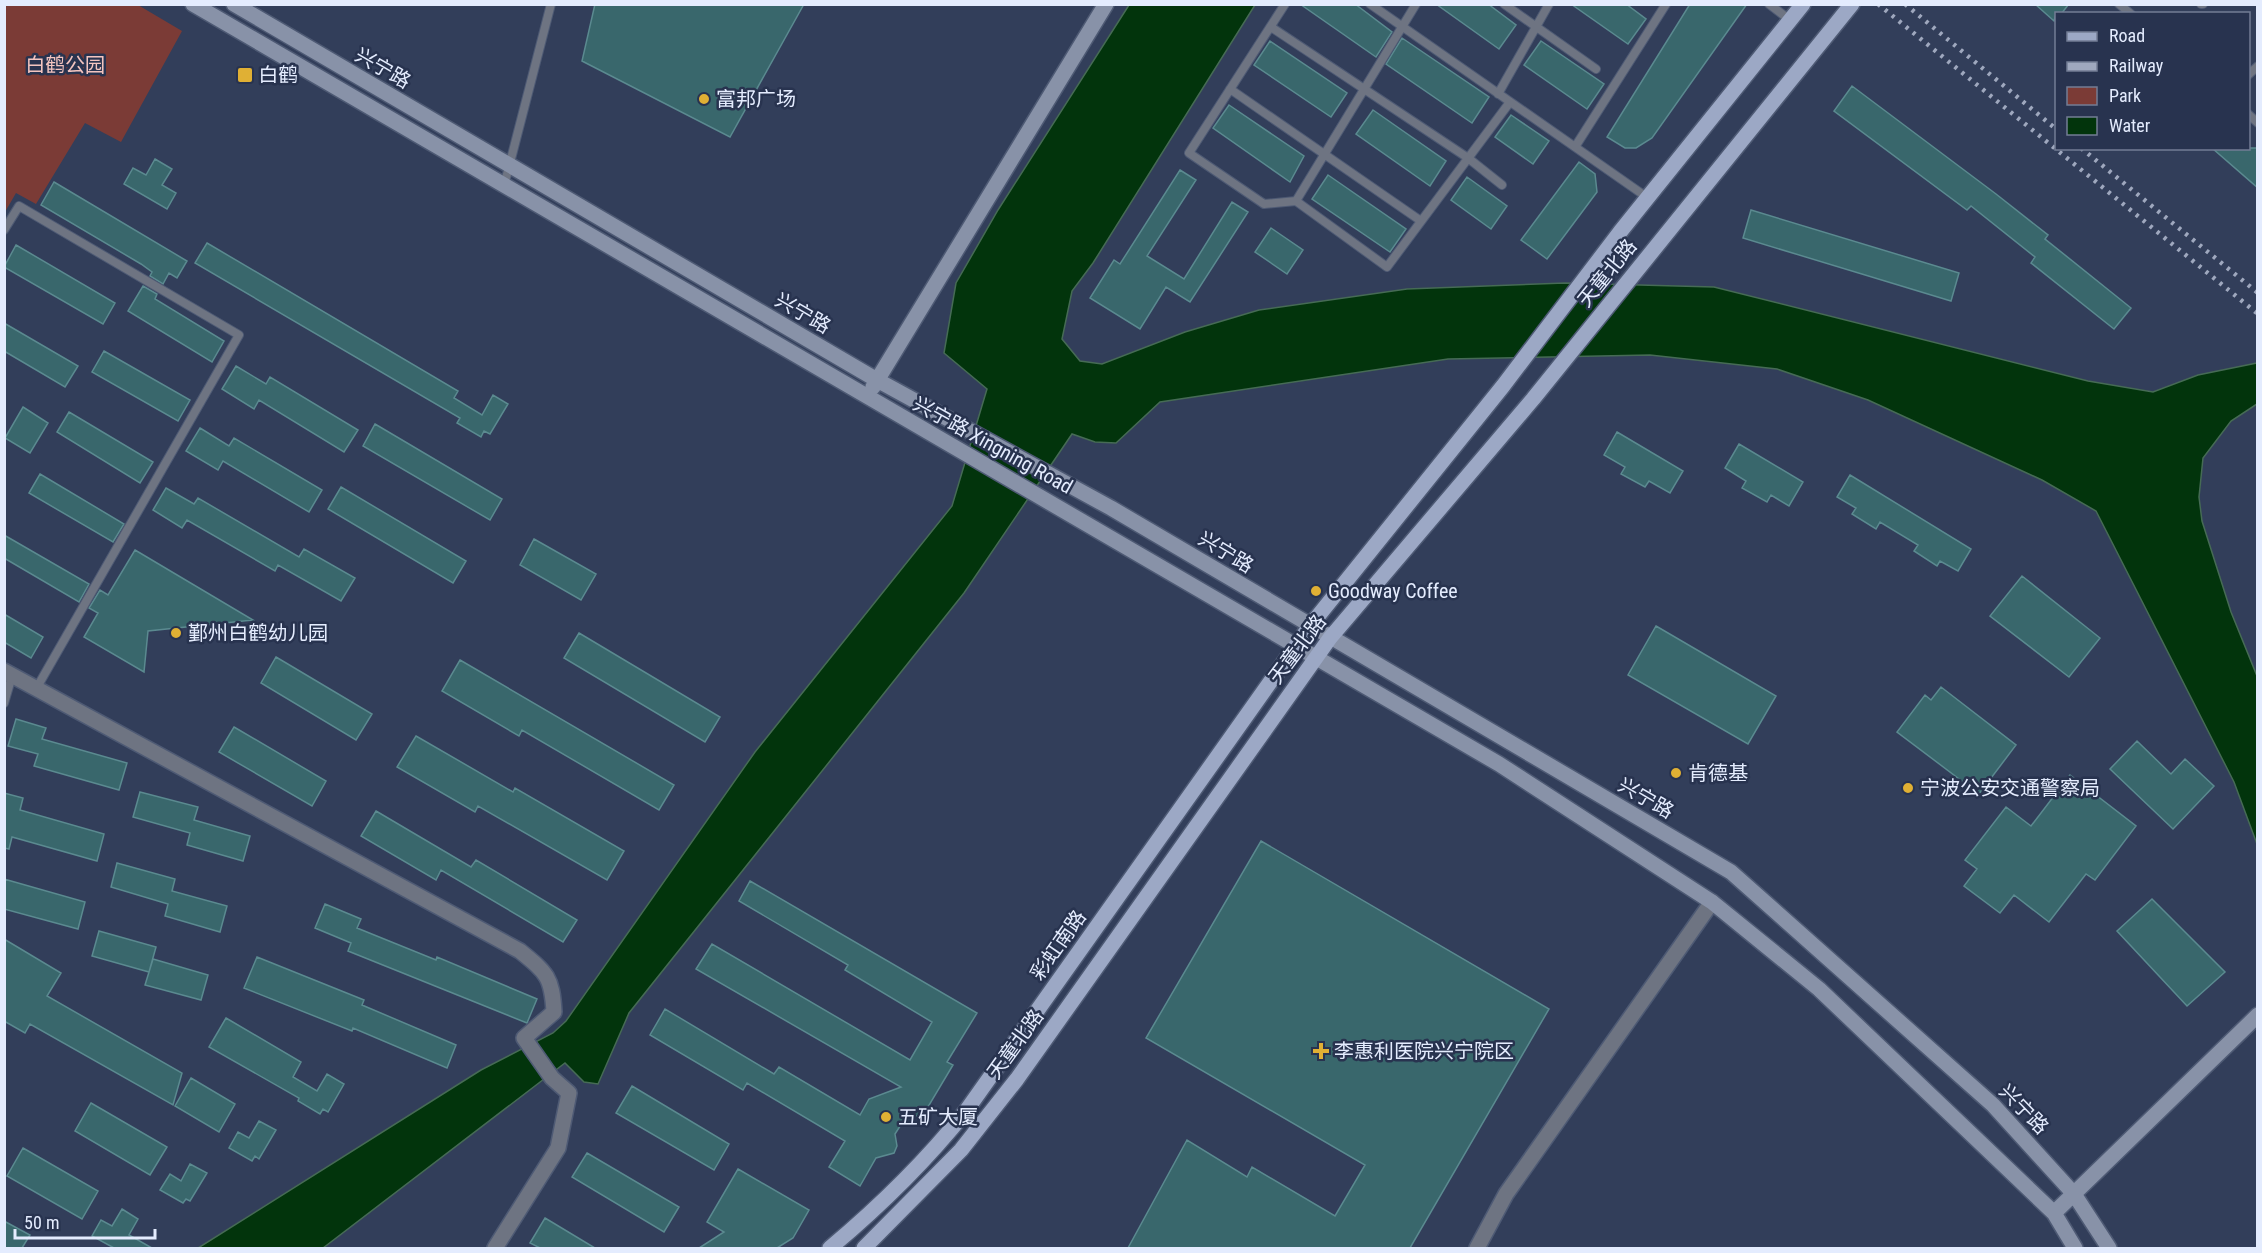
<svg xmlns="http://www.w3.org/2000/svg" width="2262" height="1253" viewBox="0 0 2262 1253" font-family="'Roboto Condensed','Noto Sans SC',sans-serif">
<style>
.green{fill:#7b3b36}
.water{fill:#02340c;stroke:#466b55;stroke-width:1.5}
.building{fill:#39676c;stroke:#5b8a90;stroke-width:1.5}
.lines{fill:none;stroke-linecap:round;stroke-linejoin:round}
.lane-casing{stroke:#4e5a74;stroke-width:10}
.street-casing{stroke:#4e5a74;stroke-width:18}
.secondary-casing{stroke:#4e5a74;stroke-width:18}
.primary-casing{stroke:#4e5a74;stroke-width:18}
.lane{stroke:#6e7482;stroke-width:8}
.street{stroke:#6e7482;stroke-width:15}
.secondary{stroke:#8892a8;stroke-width:15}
.primary{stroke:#9ca8c5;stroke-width:15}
.rail{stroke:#9fa8be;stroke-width:4.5;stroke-dasharray:3 6;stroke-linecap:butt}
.poi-dot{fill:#e0b034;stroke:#28334f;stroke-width:2}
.labels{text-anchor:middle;stroke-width:5;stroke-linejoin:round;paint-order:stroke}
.park-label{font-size:20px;fill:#f3c4bf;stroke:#28334f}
.street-label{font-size:20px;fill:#e4ecfe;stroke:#28334f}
.poi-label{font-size:20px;fill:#e4ecfe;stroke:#28334f;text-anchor:start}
</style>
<rect width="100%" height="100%" fill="#323e5a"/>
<path class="green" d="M5,4L138,5L182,31L121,142L85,123L36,204L16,193L5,212Z"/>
<path class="water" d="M1129,5H1255L1093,263L1072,291L1062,339L1080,361L1102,364L1185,332L1259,310L1407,289L1565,283L1714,287L2088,381L2153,392L2198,375L2257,363V404L2231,421L2203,458L2199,497L2202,521L2231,612L2257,676V844L2234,782L2096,511L2042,480L1868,400L1777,369L1650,355L1448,359L1160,402L1116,443L1095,442L1072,434L964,593L629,1013L598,1084L584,1082L565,1063L323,1248H198L481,1070L553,1033L566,1021L755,752L952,506L987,389L944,353L956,283L998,210Z"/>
<path class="building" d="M595,4H804L730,137L582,61Z
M1300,4H1355L1392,32L1376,57Z
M1436,4H1488L1516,25L1499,49Z
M1571,4H1626L1646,19L1628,44Z
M1690,4H1747L1652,138L1636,148H1625L1607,137Z
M2035,4H2069L2061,14H2056L2054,21Z
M1402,38L1489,97L1472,123L1386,64Z
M1270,41L1347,93L1331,117L1254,65Z
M1541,41L1604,84L1587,109L1524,65Z
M1852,86L1996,194L2048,235L2045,239L2131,308L2114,329L2031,263L2035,257L1971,206L1967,210L1834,111Z
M1229,105L1304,156L1290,182L1213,128Z
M1373,110L1446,161L1430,186L1356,134Z
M1511,115L1549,141L1533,164L1495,137Z
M2212,148H2258V188Z
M155,159L172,169L162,185L176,193L167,209L124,184L133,168L146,175Z
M1579,162L1595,174L1597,192L1547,259L1521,240Z
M1180,170L1196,180L1147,256L1184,279L1232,202L1248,212L1190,302L1166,287L1140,329L1090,298L1114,260L1120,264Z
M1328,175L1406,229L1390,252L1312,199Z
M1467,177L1507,206L1491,229L1451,200Z
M54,182L187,261L177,278L169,273L163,284L150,276L152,272L141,264L41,205Z
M1751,210L1959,273L1951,301L1743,238Z
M1271,228L1303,250L1287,274L1255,252Z
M207,243L458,391L454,398L482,415L493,395L508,404L490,434L484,431L481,437L457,423L460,418L195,263Z
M16,245L115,303L103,324L4,267Z
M143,286L157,294L155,299L224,341L212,362L128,311Z
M4,323L78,366L65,387L4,351Z
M104,351L190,400L178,421L92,372Z
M236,366L266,384L270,377L358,430L344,452L259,400L254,409L222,389Z
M23,407L48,423L30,453L5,438Z
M69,412L153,462L140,483L57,432Z
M375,424L502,499L490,520L363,446Z
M200,428L229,446L234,438L322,490L309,512L223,461L218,470L186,451Z
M1617,432L1683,471L1670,493L1649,481L1645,487L1621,474L1625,467L1604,455Z
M1739,444L1803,482L1789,506L1771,495L1767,502L1742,488L1746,481L1725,468Z
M40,474L124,524L113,542L29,493Z
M1850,475L1971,549L1958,571L1940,561L1937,566L1914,551L1918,545L1880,522L1876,529L1852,514L1856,508L1837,497Z
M341,487L466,561L453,583L328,509Z
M166,488L194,504L198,498L299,557L304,549L355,578L341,601L278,565L275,571L187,520L182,528L153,510Z
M4,535L89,584L79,602L4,558Z
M534,539L596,574L581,600L520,565Z
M135,550L253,620L148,631L144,672L84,637L98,613L89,608L100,590L108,595Z
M2022,576L2100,638L2069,677L1990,616Z
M4,614L43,637L31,658L4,642Z
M1656,626L1776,696L1748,744L1628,675Z
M579,633L720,717L705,742L564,658Z
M276,657L372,714L356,740L261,683Z
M460,660L674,785L659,810L522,730L519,736L442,691Z
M1941,687L2016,745L1979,794L1897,732L1925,695L1931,700Z
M16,719L46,728L42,739L127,763L119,790L34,766L38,754L8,746Z
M234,727L326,781L312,806L219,752Z
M416,736L513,792L515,788L624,851L607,880L478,806L475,812L397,767Z
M2137,741L2171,774L2185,759L2214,786L2173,829L2110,769Z
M2070,775L2136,826L2095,880L2086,874L2049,922L2014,895L2000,913L1964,886L1977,869L1965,860L2006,807L2031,826Z
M140,792L198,807L194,820L250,836L243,861L187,845L190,833L133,817Z
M4,793L23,798L20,810L104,834L97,861L12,837L9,849L4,848Z
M376,811L471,867L476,860L577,920L563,942L441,870L436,880L361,836Z
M1261,841L1549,1009L1410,1248H1128L1187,1140L1247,1177L1252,1167L1335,1216L1365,1165L1146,1038Z
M117,863L175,879L172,891L227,906L220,932L165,916L168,904L111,887Z
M4,879L85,902L78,929L4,909Z
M750,881L977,1013L947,1062L953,1065L925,1112L902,1123L895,1134L897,1146L894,1153L876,1158L860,1186L829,1167L845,1141L747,1083L743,1090L650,1035L665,1009L774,1074L779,1067L860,1115L869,1099L901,1087L696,969L712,944L910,1060L932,1022L845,970L848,965L739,901Z
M2152,899L2225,972L2187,1006L2117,931Z
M325,904L361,919L357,928L436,960L437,957L537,999L527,1023L348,951L351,943L315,928Z
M99,931L156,947L149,972L92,956Z
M4,939L61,973L47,996L182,1073L173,1105L30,1024L25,1033L4,1021Z
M257,957L364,1000L362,1005L456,1045L447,1068L353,1028L352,1031L244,988Z
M153,959L208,975L201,1000L145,985Z
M226,1018L301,1062L293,1077L317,1091L327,1074L344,1084L328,1112L323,1109L320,1114L298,1101L299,1098L209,1047Z
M191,1078L235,1104L219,1132L175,1106Z
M632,1086L729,1144L714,1170L616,1113Z
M91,1103L167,1147L150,1175L75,1131Z
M259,1121L276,1130L259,1159L255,1156L252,1161L229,1148L238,1132L249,1138Z
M23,1148L98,1191L82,1219L7,1176Z
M587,1153L679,1207L664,1232L572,1177Z
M190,1164L207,1173L190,1201L186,1199L183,1203L160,1190L170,1174L181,1181Z
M738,1169L809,1210L793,1238L777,1248H699L724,1232L707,1222Z
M122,1209L138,1219L129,1235L152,1248H114L92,1236L101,1220L112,1226Z
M545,1218L595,1248H540L530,1243Z
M4,1221L30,1235L22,1248H4Z"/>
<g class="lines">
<g class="lane-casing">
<path id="lane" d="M1285,4L1189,153L1264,204L1296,201L1387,267L1510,102
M1370,4L1648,198
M1504,4L1596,69
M1769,4L1790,20
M2119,4L2131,14
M2201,4H2203
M1271,27L1468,158L1502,185
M2248,75L2258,66
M1230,89L1421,221
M1498,94L1549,4
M2248,114L2258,123
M1575,147L1666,4
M504,186L551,4
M1296,201L1416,4
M4,230L19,206L239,335L36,689
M4,703L12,676"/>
</g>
<g class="street-casing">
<path id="street" d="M4,671L520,951C547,973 552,977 554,1012L524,1038L552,1078L569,1093L558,1148L495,1248
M1477,1248L1506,1194L1712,902"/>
</g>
<g class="secondary-casing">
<path id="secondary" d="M193,4L1499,764L1712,902L1819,989L2054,1213L2075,1248
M234,4L877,380L1111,508L1731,872L1993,1105L2074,1194L2109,1248
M873,387L1106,4
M2054,1213L2258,1015"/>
</g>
<g class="primary-casing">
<path id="primary" d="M830,1248C879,1207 926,1161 966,1111L1310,626L1503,386L1620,232L1803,4
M864,1248L961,1150L1017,1079L1330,638L1533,399L1852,4"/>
</g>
<use href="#lane" class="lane"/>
<use href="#street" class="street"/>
<use href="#secondary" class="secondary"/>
<use href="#primary" class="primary"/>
<path class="rail" d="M1878,4L2258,314
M1905,4L2056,129
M2081,148L2258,293"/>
</g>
<g class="poi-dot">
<rect x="237" y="67" width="16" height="16" rx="3"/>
<circle cx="704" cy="99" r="6"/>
<circle cx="1316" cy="591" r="6"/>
<circle cx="176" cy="633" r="6"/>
<circle cx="1676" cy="773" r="6"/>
<circle cx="1908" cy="788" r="6"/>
<path d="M1318 1042h6v6h6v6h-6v6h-6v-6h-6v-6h6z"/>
<circle cx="886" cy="1117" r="6"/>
</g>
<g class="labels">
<g class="park-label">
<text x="65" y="72">白鹤公园</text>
</g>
<g class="street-label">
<text transform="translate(383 68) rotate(30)" y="7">兴宁路</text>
<text transform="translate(1607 273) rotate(-51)" y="7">天童北路</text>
<text transform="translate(803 313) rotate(30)" y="7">兴宁路</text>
<text transform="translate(993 445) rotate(29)" y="7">兴宁路 Xingning Road</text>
<text transform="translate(1226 552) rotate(31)" y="7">兴宁路</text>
<text transform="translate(1297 649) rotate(-53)" y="7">天童北路</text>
<text transform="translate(1646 798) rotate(30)" y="7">兴宁路</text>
<text transform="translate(1058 945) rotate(-55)" y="7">彩虹南路</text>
<text transform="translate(1015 1044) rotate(-54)" y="7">天童北路</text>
<text transform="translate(2024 1109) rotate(46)" y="7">兴宁路</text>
</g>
<g class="poi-label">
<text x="258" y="82">白鹤</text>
<text x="716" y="106">富邦广场</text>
<text x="1328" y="598">Goodway Coffee</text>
<text x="188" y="640">鄞州白鹤幼儿园</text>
<text x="1688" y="780">肯德基</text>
<text x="1920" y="795">宁波公安交通警察局</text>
<text x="1334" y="1058">李惠利医院兴宁院区</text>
<text x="898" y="1124">五矿大厦</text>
</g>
</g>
<rect width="2262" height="1253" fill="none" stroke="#e4ecfe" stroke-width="12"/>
<rect x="2055" y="12" width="195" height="138" fill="#28334f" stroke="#737d95" stroke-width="1.5"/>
<rect x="2067" y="32" width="30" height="9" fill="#9ca8c5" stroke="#737d95" stroke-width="1.5"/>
<text x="2109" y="42" font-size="18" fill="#e4ecfe">Road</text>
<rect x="2067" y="62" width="30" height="9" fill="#9fa8be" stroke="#737d95" stroke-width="1.5"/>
<text x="2109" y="72" font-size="18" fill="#e4ecfe">Railway</text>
<rect x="2067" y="87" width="30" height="18" fill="#7b3b36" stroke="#737d95" stroke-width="1.5"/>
<text x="2109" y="102" font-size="18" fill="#e4ecfe">Park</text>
<rect x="2067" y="117" width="30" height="18" fill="#02340c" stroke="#737d95" stroke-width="1.5"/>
<text x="2109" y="132" font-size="18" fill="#e4ecfe">Water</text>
<path d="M15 1229v9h140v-9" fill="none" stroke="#e4ecfe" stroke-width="3"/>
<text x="24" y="1229" font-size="18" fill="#e4ecfe" stroke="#28334f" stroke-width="4.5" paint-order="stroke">50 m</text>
</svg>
